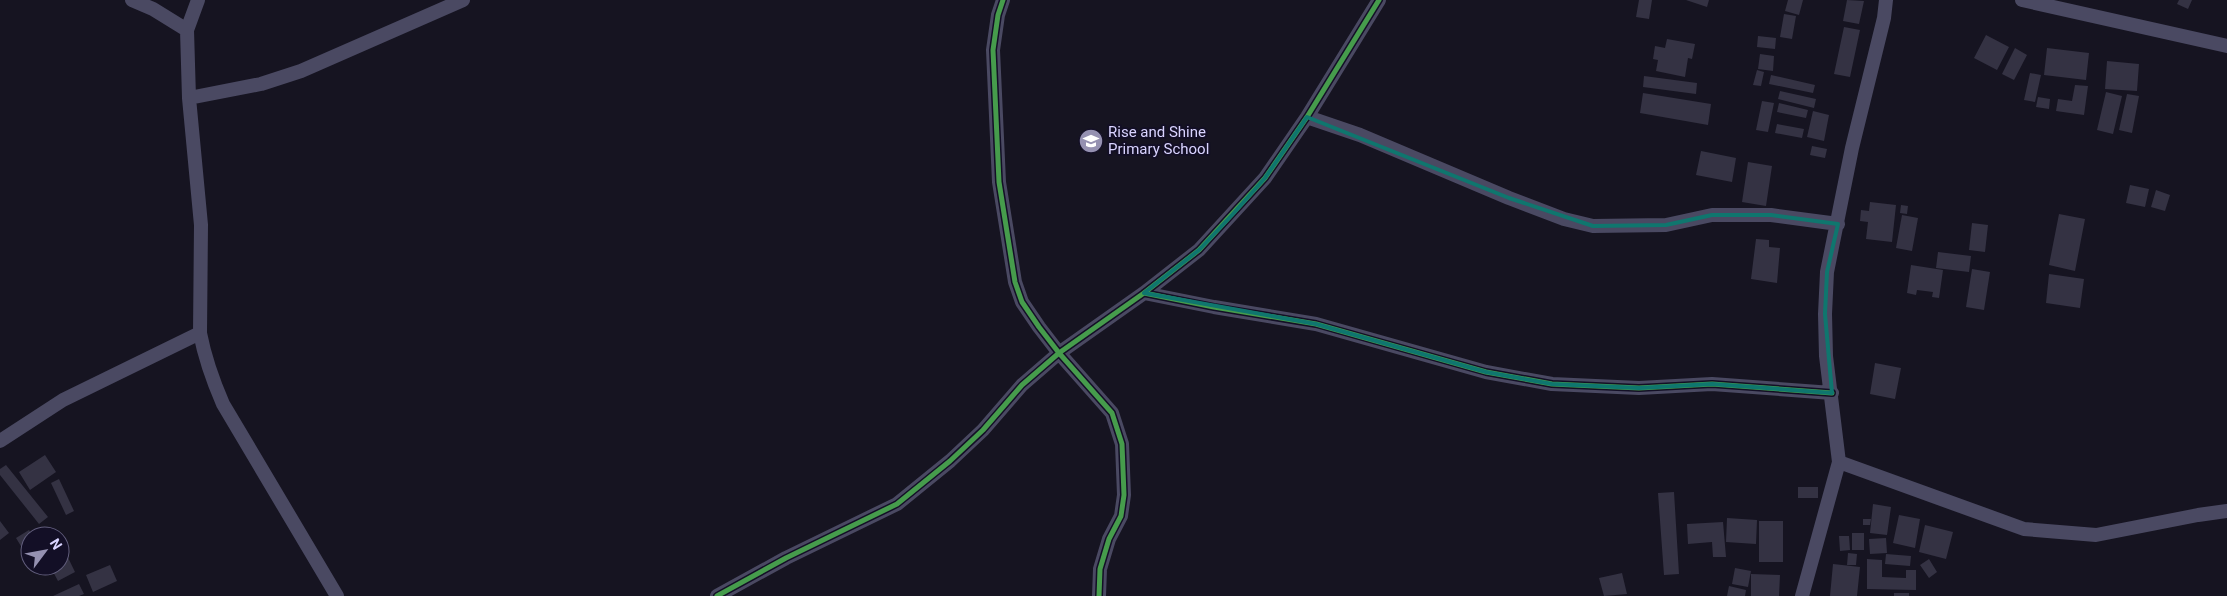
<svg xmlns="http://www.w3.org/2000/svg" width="2227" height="596" viewBox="0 0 2227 596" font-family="Roboto,sans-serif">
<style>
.building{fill:#343243}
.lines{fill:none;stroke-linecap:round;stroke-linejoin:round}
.minor{stroke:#4a4962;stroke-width:14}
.cycleway-casing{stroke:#130f26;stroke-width:8}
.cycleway{stroke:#469c4c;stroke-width:5}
.marked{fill:none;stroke:#0f766e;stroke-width:4;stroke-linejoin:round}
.labels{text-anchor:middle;stroke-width:4;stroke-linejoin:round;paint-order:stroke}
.poi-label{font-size:15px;fill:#d9d4ff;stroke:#130f26;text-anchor:start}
</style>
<rect width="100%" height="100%" fill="#161421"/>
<path class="building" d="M1639,0H1652L1649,19L1636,17Z
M1686,0H1709L1707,7Z
M1788,0H1803L1799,15L1785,11Z
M1847,0L1864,1L1859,24L1843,21Z
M2179,0H2192L2188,9L2177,4Z
M1784,14L1796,16L1792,39L1780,37Z
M1844,27L1860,30L1850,77L1834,74Z
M1986,35L2009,47L1997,70L1974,58Z
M1758,36L1776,38L1775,49L1757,47Z
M1667,39L1695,44L1692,59L1688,58L1685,77L1656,71L1658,60L1653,59L1655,46L1665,48Z
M2015,48L2027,55L2014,80L2002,74Z
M2047,48L2089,53L2086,80L2044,75Z
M1760,54L1774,56L1773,71L1758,69Z
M2107,61L2139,64L2137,91L2105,89Z
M1757,70L1764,72L1761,86L1753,85Z
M2030,73L2041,75L2035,102L2024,100Z
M1771,75L1815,85L1813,93L1769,84Z
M1644,76L1697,83L1696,94L1643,87Z
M2075,85L2088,86L2084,115L2056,111L2058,99L2072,101Z
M1780,91L1816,99L1814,108L1778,99Z
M2106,92L2122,96L2113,134L2097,130Z
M1643,93L1711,104L1708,125L1640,113Z
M2127,94L2139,96L2132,133L2119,130Z
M2038,97L2050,99L2049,109L2036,107Z
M1762,101L1774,103L1768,132L1756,130Z
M1779,103L1808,110L1806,118L1777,112Z
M1813,111L1829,115L1824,141L1807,137Z
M1777,124L1804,129L1802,138L1775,133Z
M1812,146L1827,149L1825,158L1810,155Z
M1701,151L1736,158L1732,182L1696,175Z
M1748,162L1772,166L1766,206L1742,202Z
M2130,185L2149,189L2145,207L2126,203Z
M2156,190L2170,195L2165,211L2151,207Z
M1870,202L1896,205L1892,242L1866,239L1868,222L1860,221L1861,210L1869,211Z
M1901,205L1908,206L1907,214L1900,213Z
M2059,214L2085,219L2075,271L2049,265Z
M1902,215L1918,218L1912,251L1896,248Z
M1972,223L1988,225L1985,252L1969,250Z
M1756,239L1769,240V247L1780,248L1777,283L1751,279Z
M1938,252L1971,256L1969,272L1936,268Z
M1911,265L1943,270L1939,298L1932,297L1933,292L1917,290L1916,295L1907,293Z
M1972,269L1990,272L1984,310L1966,307Z
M2049,274L2084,279L2080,308L2046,303Z
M1875,363L1901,368L1895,399L1870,394Z
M45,455L56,472L30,490L19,472Z
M6,465L48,517L39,524L0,475V469Z
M59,479L74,511L66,515L51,483Z
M1798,487H1818V498H1798Z
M1674,492L1679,574L1664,575L1658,493Z
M1873,504L1891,507L1887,535L1870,533Z
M1899,515L1920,519L1915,548L1893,543Z
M1727,518L1757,520L1756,544L1726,542Z
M1863,519H1871L1870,525H1863Z
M0,521L9,533L0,540Z
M1759,521H1783V562H1759Z
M1723,522L1726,557H1713L1712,542L1688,544L1687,524Z
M1925,525L1953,532L1946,559L1919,552Z
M29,530L33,536H30V554L27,556L16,538Z
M1852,533H1864V550H1852Z
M1839,536H1849L1850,550L1840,551Z
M1886,538L1887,553L1870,554L1869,539Z
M60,541L75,572L58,581L50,566H60Z
M1848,553L1857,554L1856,565H1847Z
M1886,554L1911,556L1910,566L1885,564Z
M1867,559L1882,560V577L1906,578V570H1916V590L1867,589Z
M1929,559L1937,572L1929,578L1920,565Z
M1833,564L1860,567L1857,596H1830Z
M110,565L117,581L93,592L86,575Z
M1735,568L1751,571L1748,587L1732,584Z
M1622,573L1627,594L1604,596L1599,578Z
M1751,574L1780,575L1779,596H1751Z
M79,584L84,594L79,596H53Z
M1729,586L1746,590L1745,596H1727Z
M1894,593H1909V596H1894Z"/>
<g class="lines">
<path class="minor" d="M132,0L153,9L187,30
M198,0L187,30L189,98L201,225L200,333C205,359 213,381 223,404L337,596
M1003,0L998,15L993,50L999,182L1015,282L1022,302L1039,327L1059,353L1112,413L1122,444L1124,495L1121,516L1109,539L1100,569L1099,596
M2022,0L2227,46
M189,98L261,84L301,71L463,0
M1307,117L1360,135L1509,198L1564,219L1593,226L1666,225L1712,215H1771L1838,224
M1144,293L1214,307L1316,324L1486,372L1552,384L1639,388L1712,384L1832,393
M0,441L63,400L200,333
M1839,462L2024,529L2096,535L2198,515L2227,511
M717,596L786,558L897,504L950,461L983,430L1022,385L1059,353L1144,293L1199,250L1265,178L1307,117L1379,0
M1802,596L1839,462L1826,356L1825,314L1827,272L1852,148L1884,18L1886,0"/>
<g class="cycleway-casing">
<path id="cycleway" d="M1003,0L998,15L993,50L999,182L1015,282L1022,302L1039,327L1059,353L1112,413L1122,444L1124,495L1121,516L1109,539L1100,569L1099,596
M1144,293L1214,307L1316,324L1486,372L1552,384L1639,388L1712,384L1832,393
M717,596L786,558L897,504L950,461L983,430L1022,385L1059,353L1144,293L1199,250L1265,178L1307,117L1379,0"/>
</g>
<use href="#cycleway" class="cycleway"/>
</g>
<path class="marked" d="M1307,117L1509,198L1593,226L1666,225L1712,215H1771L1838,224L1827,272L1825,314L1832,393L1712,384L1639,388L1552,384L1486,372L1316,324L1144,293L1199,250L1232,215L1265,178Z"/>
<defs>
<g id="school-disc" transform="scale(1.25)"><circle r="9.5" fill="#9591b1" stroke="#130f26"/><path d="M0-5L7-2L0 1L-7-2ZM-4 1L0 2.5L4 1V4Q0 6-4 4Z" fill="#fff"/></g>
</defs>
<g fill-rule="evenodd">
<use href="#school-disc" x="1091" y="141"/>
</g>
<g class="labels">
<g class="poi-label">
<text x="1108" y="137">Rise and Shine<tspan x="1108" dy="17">Primary School</tspan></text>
</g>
</g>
<g transform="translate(45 551) rotate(58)"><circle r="24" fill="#130f26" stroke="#625e7d"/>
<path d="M0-4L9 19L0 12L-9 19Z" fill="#9591b1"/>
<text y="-8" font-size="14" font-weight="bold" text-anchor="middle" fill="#d9d4ff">N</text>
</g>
</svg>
